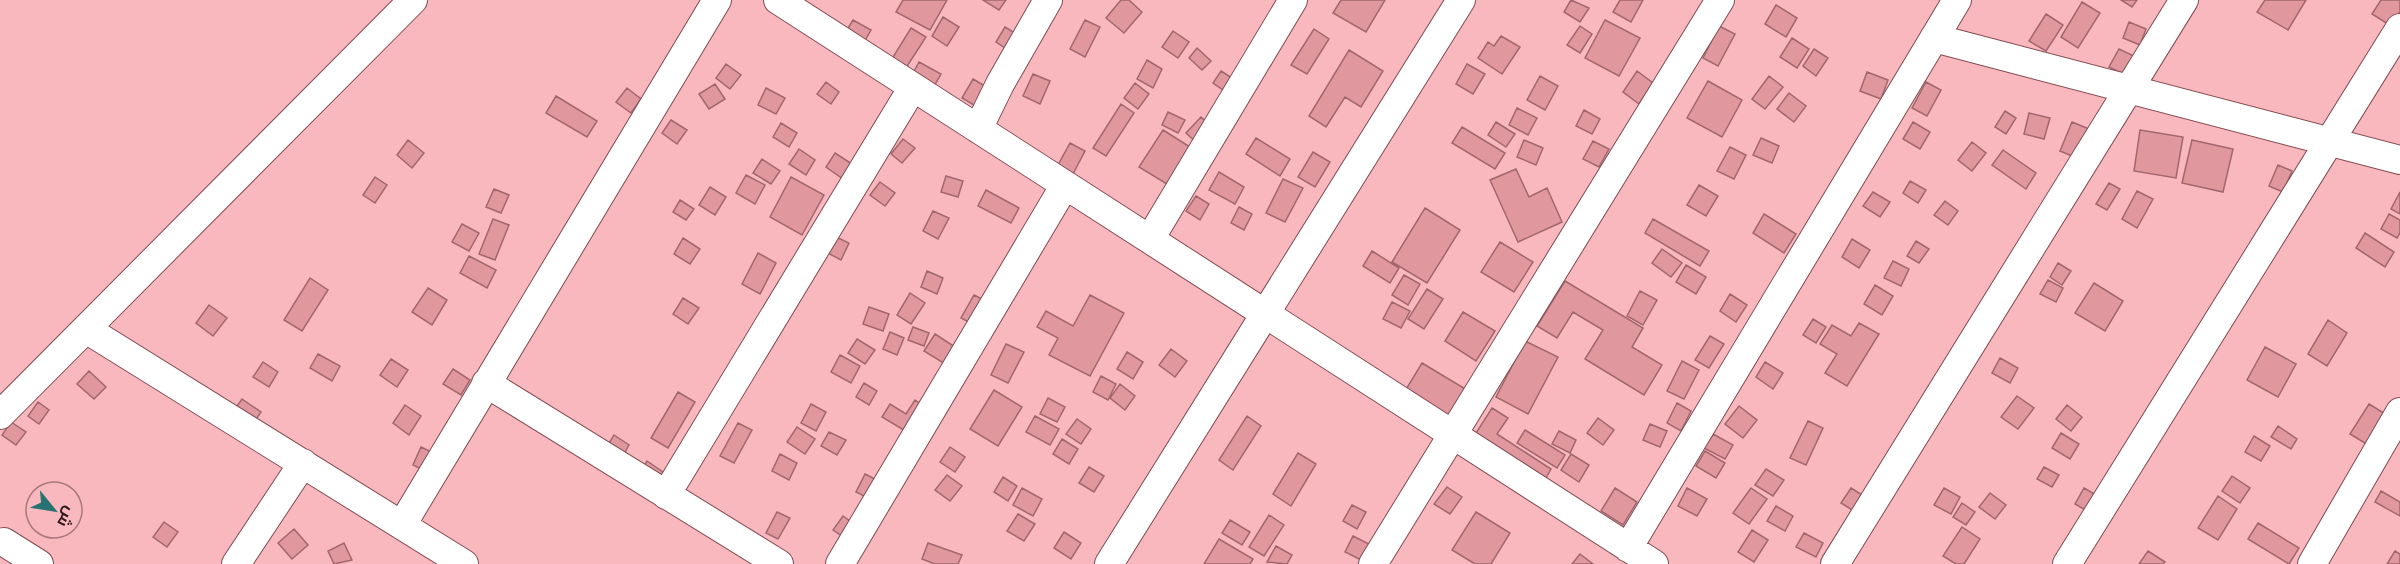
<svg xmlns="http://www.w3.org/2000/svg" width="2400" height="564" viewBox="0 0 2400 564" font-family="Roboto,Cairo,sans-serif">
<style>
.building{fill:#e1979e;stroke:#a1676d;stroke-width:1.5}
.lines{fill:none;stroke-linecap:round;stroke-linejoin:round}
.street-casing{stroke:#824b51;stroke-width:30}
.street{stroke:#fff;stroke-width:28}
</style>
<rect width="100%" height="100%" fill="#f9b8be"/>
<path class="building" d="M903,0H947L930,30L896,12Z
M983,0H1006L999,10Z
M1121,0H1129L1142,12L1124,33L1106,18Z
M1341,0H1385L1366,32L1333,13Z
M1571,0L1589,8L1580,22L1564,12Z
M1620,0H1643L1631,22L1613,12Z
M2121,0H2137L2132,7Z
M2265,0H2306L2288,30L2257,12Z
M2381,0H2400V12L2391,26L2372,14Z
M2082,2L2100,13L2078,48L2061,37Z
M1776,5L1797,18L1786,37L1765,24Z
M2046,14L2063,25L2046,51L2029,41Z
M943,17L959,27L947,46L932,36Z
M853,20L871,30L863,44L845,33Z
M1085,20L1100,27L1085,57L1070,49Z
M1605,20L1640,38L1619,76L1585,58Z
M2129,22L2146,29L2140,45L2123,38Z
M1580,26L1592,34L1580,53L1567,45Z
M1719,26L1735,34L1718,66L1703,58Z
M1005,27L1021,37L1011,52L996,42Z
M911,28L926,37L904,71L890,62Z
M1314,29L1329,39L1307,74L1291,65Z
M1173,31L1189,42L1178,58L1162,47Z
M1501,36L1520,47L1502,74L1478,58L1488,42L1494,46Z
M1792,38L1809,49L1797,68L1780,57Z
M1197,48L1211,61L1202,70L1189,58Z
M1814,49L1828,58L1816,76L1803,66Z
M2119,49L2136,57L2127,76L2109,67Z
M1349,50L1383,71L1361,107L1345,97L1326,127L1309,116Z
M1147,60L1162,69L1153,88L1137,79Z
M919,62L941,74L933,88L911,77Z
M726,64L741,75L730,89L716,78Z
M1467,64L1485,74L1473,94L1456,84Z
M1221,71L1235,80L1226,92L1213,83Z
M1637,71L1653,83L1639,104L1623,92Z
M1867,72L1888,80L1881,99L1860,91Z
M1033,74L1050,81L1040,104L1023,96Z
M1540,76L1558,86L1545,110L1527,100Z
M1769,76L1783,87L1765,109L1752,99Z
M973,79L990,89L979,108L962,98Z
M1708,81L1742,100L1722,137L1687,118Z
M826,82L839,92L831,104L817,94Z
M1926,82L1941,90L1927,116L1912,108Z
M1135,83L1149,94L1138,109L1124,98Z
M715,84L725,99L709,109L699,94Z
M627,88L641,99L631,113L616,102Z
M766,88L785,98L776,114L758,105Z
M1789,93L1806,106L1794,122L1777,109Z
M556,96L597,121L587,137L546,113Z
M1121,104L1134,113L1106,156L1093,148Z
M1517,108L1537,118L1528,135L1509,125Z
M1584,110L1600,119L1592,134L1576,126Z
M2005,111L2016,118L2006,134L1995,127Z
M1168,112L1185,120L1178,133L1162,125Z
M2029,113L2050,118L2044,139L2024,134Z
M1201,117L1215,130L1200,146L1186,133Z
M671,120L687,130L677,144L662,133Z
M1496,122L1515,134L1506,147L1488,135Z
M1913,122L1930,132L1920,149L1903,139Z
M2072,122L2089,129L2077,158L2060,151Z
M781,123L797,133L789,147L773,137Z
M1462,127L1505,153L1495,169L1452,143Z
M1163,130L1198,152L1175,189L1139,167Z
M2140,130L2183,137L2176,178L2134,171Z
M1256,138L1290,159L1280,176L1246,154Z
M1761,138L1779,146L1772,163L1753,155Z
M903,139L915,148L902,163L891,154Z
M408,140L424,153L412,168L397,155Z
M1524,140L1543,148L1536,165L1517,157Z
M2192,140L2233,149L2223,192L2182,183Z
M1593,141L1609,149L1599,167L1583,159Z
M1972,142L1986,153L1972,171L1958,160Z
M1070,143L1085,151L1073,174L1058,165Z
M1730,147L1746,155L1734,179L1717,171Z
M799,149L815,160L806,175L789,164Z
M2003,150L2036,173L2026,189L1992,165Z
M1313,152L1330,162L1315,187L1298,177Z
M835,153L852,164L843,179L826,167Z
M762,159L780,171L771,184L753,173Z
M2278,165L2292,171L2283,192L2269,186Z
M1516,169L1529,197L1547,188L1562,222L1518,242L1490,180Z
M1219,172L1244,187L1235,204L1209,190Z
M746,175L765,185L755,204L736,193Z
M946,176L963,181L958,197L941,192Z
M375,177L387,185L375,203L363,195Z
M791,177L824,195L802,235L770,217Z
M1283,179L1303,188L1285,222L1266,213Z
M1910,181L1926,190L1918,203L1903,193Z
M880,182L895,193L885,206L870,195Z
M2109,183L2120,189L2107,210L2096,204Z
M1699,185L1718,196L1706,216L1687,205Z
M710,187L726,197L715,215L699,205Z
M494,189L509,195L501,213L486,207Z
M986,190L1019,208L1011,223L978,206Z
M2137,191L2153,199L2137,228L2122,219Z
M1873,192L1890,202L1880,217L1863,206Z
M2400,192V214L2391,209Z
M1196,196L1209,204L1200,220L1186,211Z
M680,200L694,209L686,220L673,212Z
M1945,201L1958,211L1948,225L1934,215Z
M1239,207L1252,214L1244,230L1231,223Z
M1425,208L1460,230L1427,283L1392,262Z
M933,211L949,218L938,239L923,231Z
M1764,214L1796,234L1784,253L1753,233Z
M2389,214L2400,220V233L2397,238L2381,229Z
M493,219L509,225L495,260L479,254Z
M1653,219L1709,251L1700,266L1645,233Z
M462,224L479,233L469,251L452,242Z
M2365,233L2394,252L2385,267L2356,248Z
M834,236L849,243L841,260L826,252Z
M683,238L700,249L690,264L674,254Z
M1852,239L1870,250L1859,268L1842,257Z
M1916,241L1929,249L1919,263L1907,256Z
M1500,242L1533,262L1514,292L1481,272Z
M1662,249L1682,263L1671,277L1652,263Z
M1372,251L1399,268L1390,283L1363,266Z
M758,253L776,263L760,294L742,284Z
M469,256L496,270L487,288L460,273Z
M1893,261L1909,269L1901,286L1884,278Z
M2058,263L2071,271L2062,285L2050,277Z
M1686,265L1706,277L1696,294L1676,282Z
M927,271L943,278L937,294L921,287Z
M1404,275L1420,284L1408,305L1392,295Z
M310,278L328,290L302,331L284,320Z
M2048,280L2063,288L2056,302L2040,294Z
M1565,281L1643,328L1632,347L1662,365L1644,395L1585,359L1603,330L1573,312L1557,338L1537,326Z
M2094,283L2123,301L2105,331L2075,313Z
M1875,285L1893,296L1882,315L1864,304Z
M428,288L447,300L432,325L412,312Z
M1427,289L1443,299L1424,329L1408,319Z
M1640,291L1657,300L1643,325L1627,316Z
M910,293L925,303L911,324L897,315Z
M1730,294L1747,305L1736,322L1720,311Z
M974,295L994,305L982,329L961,318Z
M1090,295L1124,313L1090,376L1049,355L1058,338L1037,327L1046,311L1073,326Z
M683,298L699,308L688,324L673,314Z
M1392,302L1410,311L1401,328L1383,319Z
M209,305L227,318L213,336L196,323Z
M869,307L889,314L883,331L863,324Z
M1463,312L1495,331L1476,361L1445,341Z
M1813,319L1826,327L1816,343L1803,335Z
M2328,320L2347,333L2327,366L2308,354Z
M1859,323L1879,334L1847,386L1825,373L1837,354L1820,344L1832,325L1851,336Z
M913,327L929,333L924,346L908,340Z
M890,332L904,338L897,355L883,349Z
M935,334L955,347L945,364L924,351Z
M1710,336L1724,344L1709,368L1695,360Z
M857,339L875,350L865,364L848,353Z
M1525,341L1558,357L1528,414L1496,397Z
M1006,344L1024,352L1008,383L991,375Z
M2265,347L2296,364L2278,397L2247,380Z
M1171,349L1187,361L1175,377L1159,365Z
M1127,352L1143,362L1133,379L1117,369Z
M318,354L340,366L332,381L310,368Z
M840,355L860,366L851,383L831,372Z
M2000,358L2018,368L2010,383L1992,373Z
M391,359L408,370L397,387L380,375Z
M1682,361L1699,370L1684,399L1667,391Z
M263,362L278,372L269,387L253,377Z
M1765,362L1783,373L1773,389L1756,377Z
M1422,363L1467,390L1449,419L1405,391Z
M453,369L470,380L461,395L443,384Z
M89,371L106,387L94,399L77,384Z
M1101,376L1116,384L1108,400L1093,392Z
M864,383L877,391L869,405L856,397Z
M1120,384L1135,396L1125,410L1110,398Z
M994,390L1022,407L998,446L970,429Z
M678,392L695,402L668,448L651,438Z
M2017,396L2034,408L2018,429L2001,417Z
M1048,398L1065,407L1057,422L1040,414Z
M242,399L261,412L252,425L232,413Z
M915,400L928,409L912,435L882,417L890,404L906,414Z
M38,402L49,410L39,424L28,416Z
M1677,403L1691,411L1681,431L1667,423Z
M811,404L826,412L816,431L801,423Z
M2369,404L2387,415L2368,445L2350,434Z
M405,405L421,416L409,435L393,423Z
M2067,405L2082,417L2071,431L2056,419Z
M1739,406L1757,420L1743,438L1725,424Z
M1492,408L1508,418L1497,434L1551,469L1546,478L1476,433Z
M1035,416L1059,429L1050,445L1026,432Z
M1247,416L1261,426L1233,470L1219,460Z
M1598,418L1614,430L1603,445L1587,433Z
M1077,419L1091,429L1081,444L1066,434Z
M1808,421L1823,428L1806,465L1790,458Z
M11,422L26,432L16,445L2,435Z
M738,423L752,430L734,463L720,456Z
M1650,424L1667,431L1660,447L1643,440Z
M2278,426L2297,439L2291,449L2271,437Z
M797,427L815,439L805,454L787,442Z
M1525,430L1565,455L1557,468L1517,443Z
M1559,431L1576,440L1570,453L1552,444Z
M829,432L846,440L837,455L821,446Z
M2061,433L2079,444L2070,459L2052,448Z
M1713,434L1733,445L1725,459L1704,448Z
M614,435L629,445L619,463L603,453Z
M2254,436L2270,446L2261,461L2245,452Z
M1062,439L1078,449L1069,464L1053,454Z
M421,447L438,455L429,473L413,465Z
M950,447L965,457L955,472L940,462Z
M1705,451L1725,463L1716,478L1696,466Z
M1298,453L1316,464L1291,506L1273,494Z
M780,454L797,463L789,480L772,471Z
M1571,454L1589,465L1579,482L1561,470Z
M647,461L663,472L657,483L640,472Z
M1089,467L1104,476L1094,492L1079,483Z
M2044,467L2059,475L2052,487L2037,479Z
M1766,469L1784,480L1773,496L1755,485Z
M865,474L881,482L872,500L856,492Z
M947,475L962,486L950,501L935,490Z
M2232,476L2250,488L2240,503L2222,491Z
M1003,477L1017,486L1008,501L994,492Z
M1447,487L1462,497L1450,514L1434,504Z
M1022,488L1042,499L1033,516L1013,505Z
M1615,488L1637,502L1623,525L1601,511Z
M1687,488L1707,499L1697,516L1678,506Z
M1751,488L1767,499L1749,524L1733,513Z
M1851,488L1870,500L1860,515L1841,503Z
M1944,488L1960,497L1951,514L1934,505Z
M2084,488L2098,496L2089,512L2075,504Z
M2381,491L2400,502V516L2375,502Z
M1990,493L2006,505L1995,519L1979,507Z
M2218,496L2237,509L2218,540L2198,528Z
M1962,503L1975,512L1966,525L1953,517Z
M1352,505L1366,512L1357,529L1343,521Z
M1776,506L1793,516L1785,531L1767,521Z
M777,512L790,518L778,539L766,533Z
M1476,512L1510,533L1491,564H1475L1452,550Z
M1018,514L1035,524L1024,541L1007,531Z
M1269,515L1284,525L1264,556L1249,547Z
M843,516L858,527L848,540L833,530Z
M1230,520L1250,532L1242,545L1222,533Z
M164,522L178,532L167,547L153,537Z
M2258,523L2299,548L2289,564L2248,539Z
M1962,527L1980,539L1964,564H1956L1943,556Z
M294,529L308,545L292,559L278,543Z
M1752,530L1768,540L1754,562L1738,552Z
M1064,532L1081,543L1071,559L1054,548Z
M1804,533L1823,543L1816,557L1796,547Z
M1353,536L1369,544L1361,560L1345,552Z
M1219,539L1253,559L1250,564H1204Z
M344,543L352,560L334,564L328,551Z
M928,543L962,555L958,564H935L922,559Z
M1276,546L1292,555L1287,564L1267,562Z
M2148,551L2165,562L2163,564H2139Z
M2395,551L2400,554V564H2387Z
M1580,554L1593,564H1572Z"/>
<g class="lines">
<g class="street-casing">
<path id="street" d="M778,0L1654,564
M1934,38L2400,160
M978,129L1000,84L1048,0
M1150,239L1293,0
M86,329L464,564
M486,383L779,564
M0,415L413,0
M666,495L913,87
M402,525L717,0
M4,542L39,564
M1628,548L1957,0
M236,564L303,463
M840,564L1065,185
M1109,564L1461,0
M1373,564L1720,0
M1835,564L2184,0
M2067,564L2400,28
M2312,564L2400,412"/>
</g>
<use href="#street" class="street"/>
</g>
<g transform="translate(54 510) rotate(120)"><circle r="28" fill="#f9b8be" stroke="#a9787d" stroke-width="1.5"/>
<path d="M0-4.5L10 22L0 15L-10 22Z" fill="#287371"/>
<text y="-9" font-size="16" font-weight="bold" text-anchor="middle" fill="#30191c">ش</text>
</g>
</svg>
